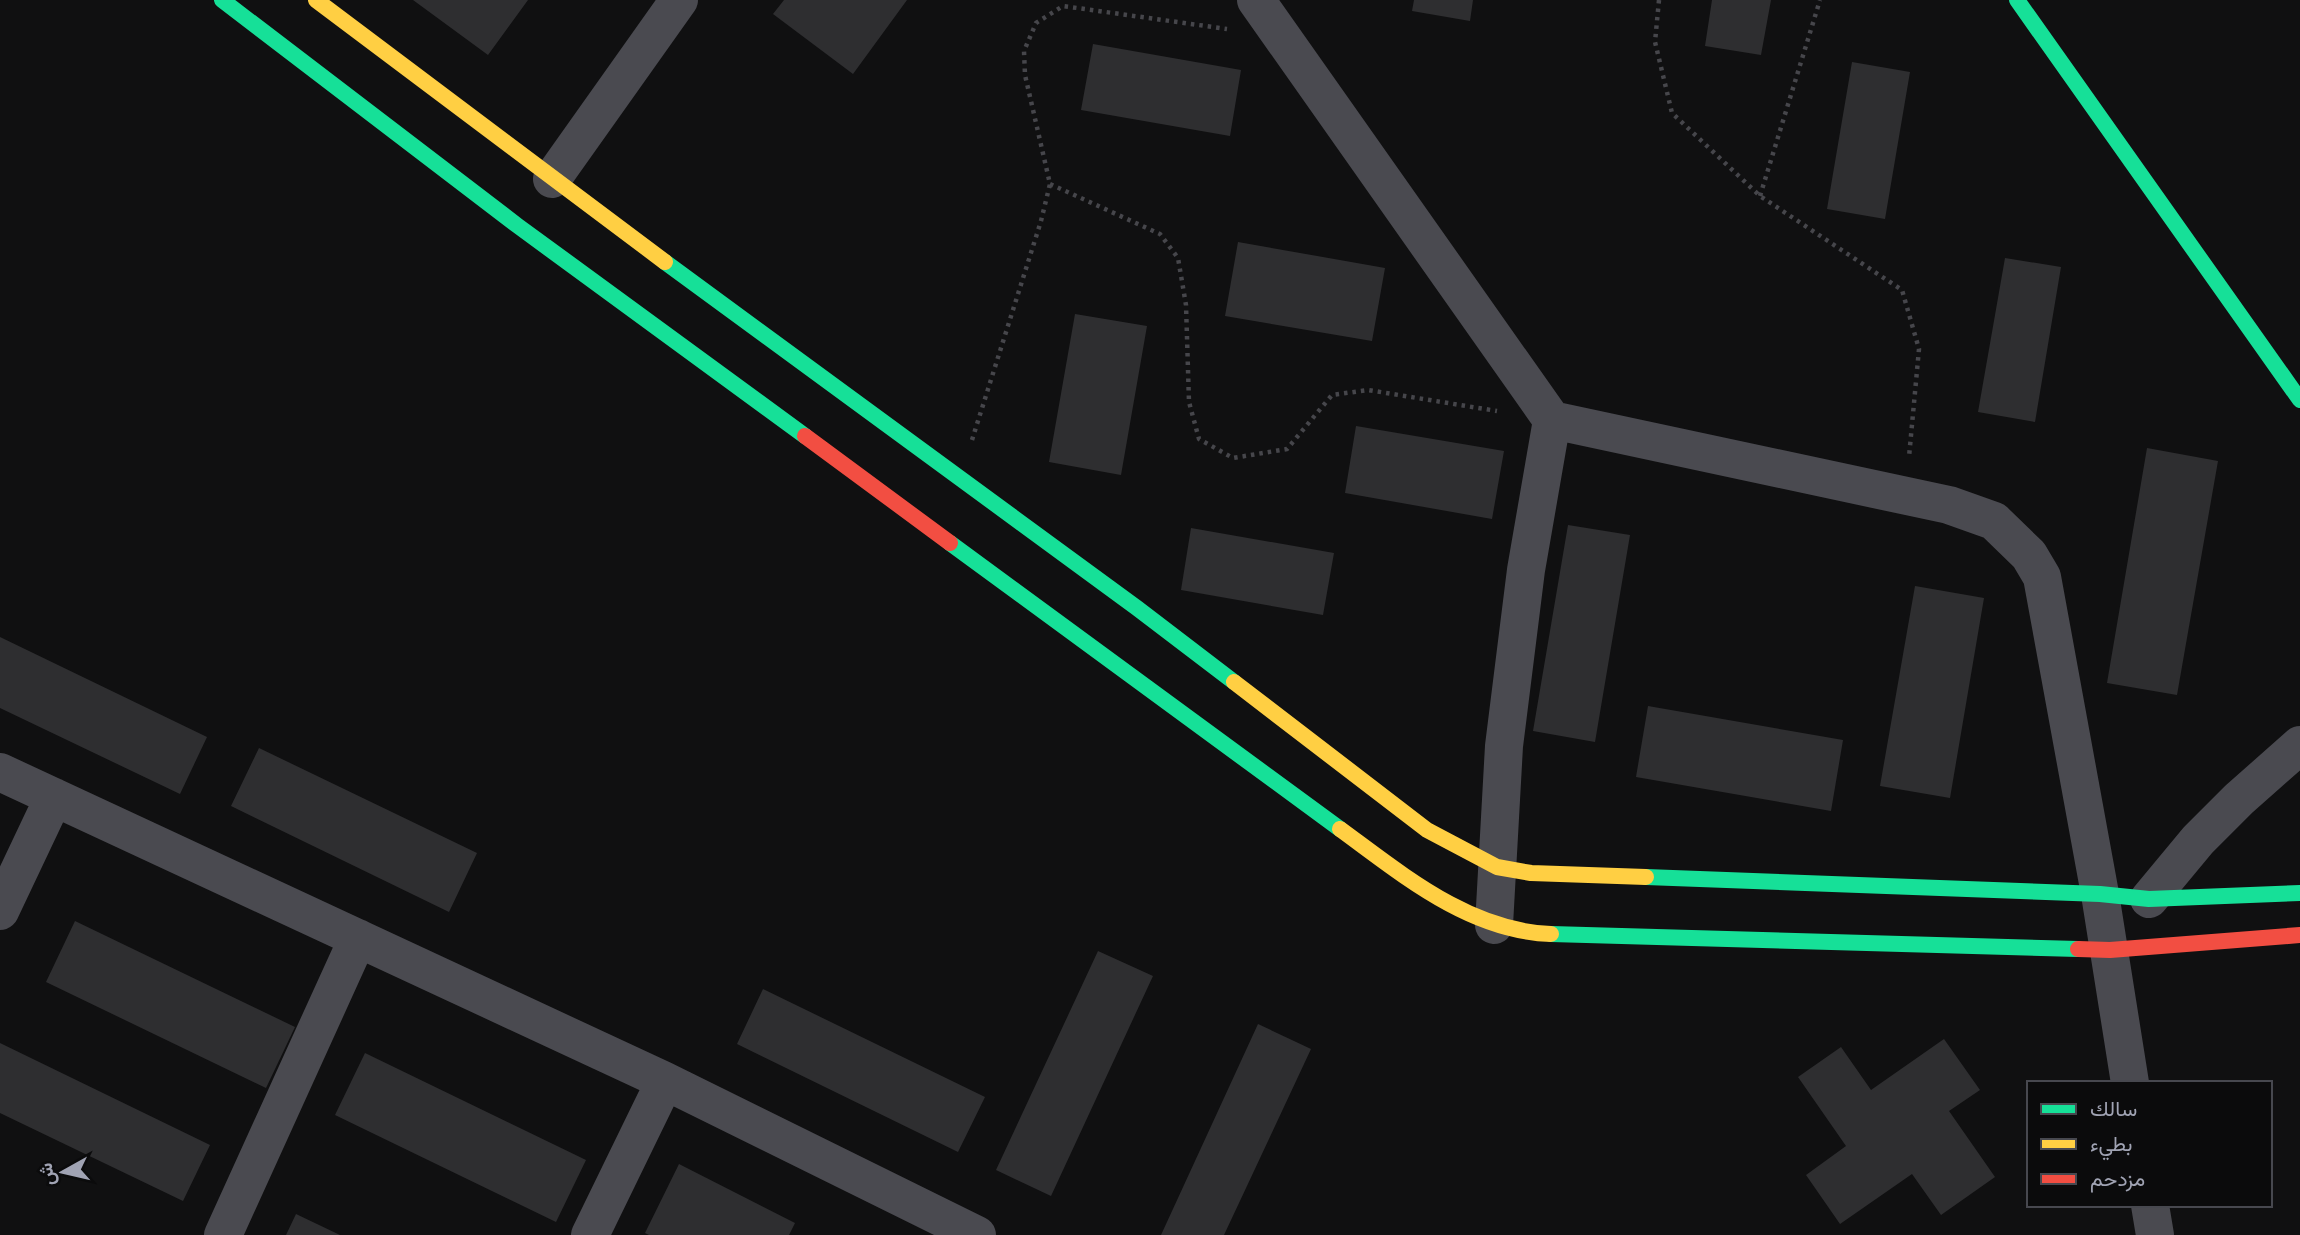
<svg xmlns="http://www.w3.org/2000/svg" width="2300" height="1235" viewBox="0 0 2300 1235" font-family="'DM Sans',Vazirmatn,sans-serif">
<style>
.building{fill:#2e2e30}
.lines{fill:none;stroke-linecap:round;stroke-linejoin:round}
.path{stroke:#46464b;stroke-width:4.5;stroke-dasharray:3.5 5;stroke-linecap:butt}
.street{stroke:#4a4a50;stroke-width:38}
.fast{stroke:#16e098;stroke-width:16}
.slow{stroke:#ffcf43;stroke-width:16}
.jam{stroke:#f24e42;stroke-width:16}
</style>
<rect width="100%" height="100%" fill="#101011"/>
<path class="building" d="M413,0H528L488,55Z
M784,0H907L853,74L773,14Z
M1414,0H1473L1470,21L1412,11Z
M1712,0H1771L1761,55L1705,46Z
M1093,44L1241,70L1230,136L1081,110Z
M1852,62L1910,72L1885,219L1827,209Z
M1238,242L1385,268L1372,341L1225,316Z
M2005,258L2061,267L2035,422L1978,412Z
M1075,314L1147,326L1121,475L1049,462Z
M1356,426L1504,451L1492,519L1345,493Z
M2147,448L2218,461L2177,695L2107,683Z
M1568,525L1630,535L1595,742L1533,731Z
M1191,528L1334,553L1323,615L1181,590Z
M1915,586L1984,598L1950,798L1880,786Z
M0,637L207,737L180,794L0,708Z
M1648,706L1843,740L1831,811L1636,777Z
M259,748L477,853L449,912L231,806Z
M75,921L295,1027L266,1088L46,982Z
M1098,951L1153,976L1051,1196L996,1170Z
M763,989L985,1097L958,1152L737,1044Z
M1258,1024L1311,1049L1224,1235H1161Z
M1944,1039L1980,1090L1949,1111L1995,1177L1941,1215L1912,1174L1840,1224L1806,1175L1846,1146L1798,1077L1841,1047L1871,1090Z
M0,1043L210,1145L183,1201L0,1113Z
M365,1053L586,1160L556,1222L335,1115Z
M679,1164L795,1223L789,1235H649L645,1233Z
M296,1214L340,1235H286Z"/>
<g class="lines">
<path class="path" d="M1659,0L1655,42L1672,113L1760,196L1902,290L1919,349L1909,457
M1050,184L1160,234L1178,258L1186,305L1189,402L1199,439L1233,458L1287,449L1332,395L1368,390L1497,411
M1760,196L1820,0
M972,440L1041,221L1050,184L1025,75L1024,51L1036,23L1063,6L1227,29"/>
<path class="street" d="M1256,0L1552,420L1949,505L1994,521L2029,555L2042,577L2100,894L2130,1083
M552,179L679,0
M0,772L665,1081L977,1235
M2149,899L2198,840L2239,799L2300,745
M0,911L54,797
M1494,925L1504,746L1526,570L1552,420
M2150,1205L2155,1235
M223,1235L358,938
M590,1235L665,1081"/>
<path class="fast" d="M222,0L518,226L805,436
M2017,0L2300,400
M665,262L1137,608L1234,682
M950,543L1340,829
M1646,877L2100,894L2149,899L2300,893
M1551,934L2078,949"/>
<path class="slow" d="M316,0L665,262
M1234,682L1427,830L1497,867L1531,873L1646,877
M1340,829C1403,875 1469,931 1551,934"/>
<path class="jam" d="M805,436L950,543
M2078,949L2110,950L2300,935"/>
</g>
<rect x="2027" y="1081" width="245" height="126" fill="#0b0b0c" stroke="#47484f" stroke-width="2"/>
<rect x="2041" y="1104" width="35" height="10" fill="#16e098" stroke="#47484f" stroke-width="2"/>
<text x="2090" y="1116" font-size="21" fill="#a0a3b3">سالك</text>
<rect x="2041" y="1139" width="35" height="10" fill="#ffcf43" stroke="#47484f" stroke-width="2"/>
<text x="2090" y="1151" font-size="21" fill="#a0a3b3">بطيء</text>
<rect x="2041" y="1174" width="35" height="10" fill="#f24e42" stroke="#47484f" stroke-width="2"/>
<text x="2090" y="1186" font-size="21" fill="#a0a3b3">مزدحم</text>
<g transform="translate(63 1172) rotate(262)" stroke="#0b0b0c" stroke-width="5" paint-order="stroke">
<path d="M0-5L12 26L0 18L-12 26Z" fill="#a0a3b3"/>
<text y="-10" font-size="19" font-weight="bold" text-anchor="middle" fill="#a0a3b3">ش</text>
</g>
</svg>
